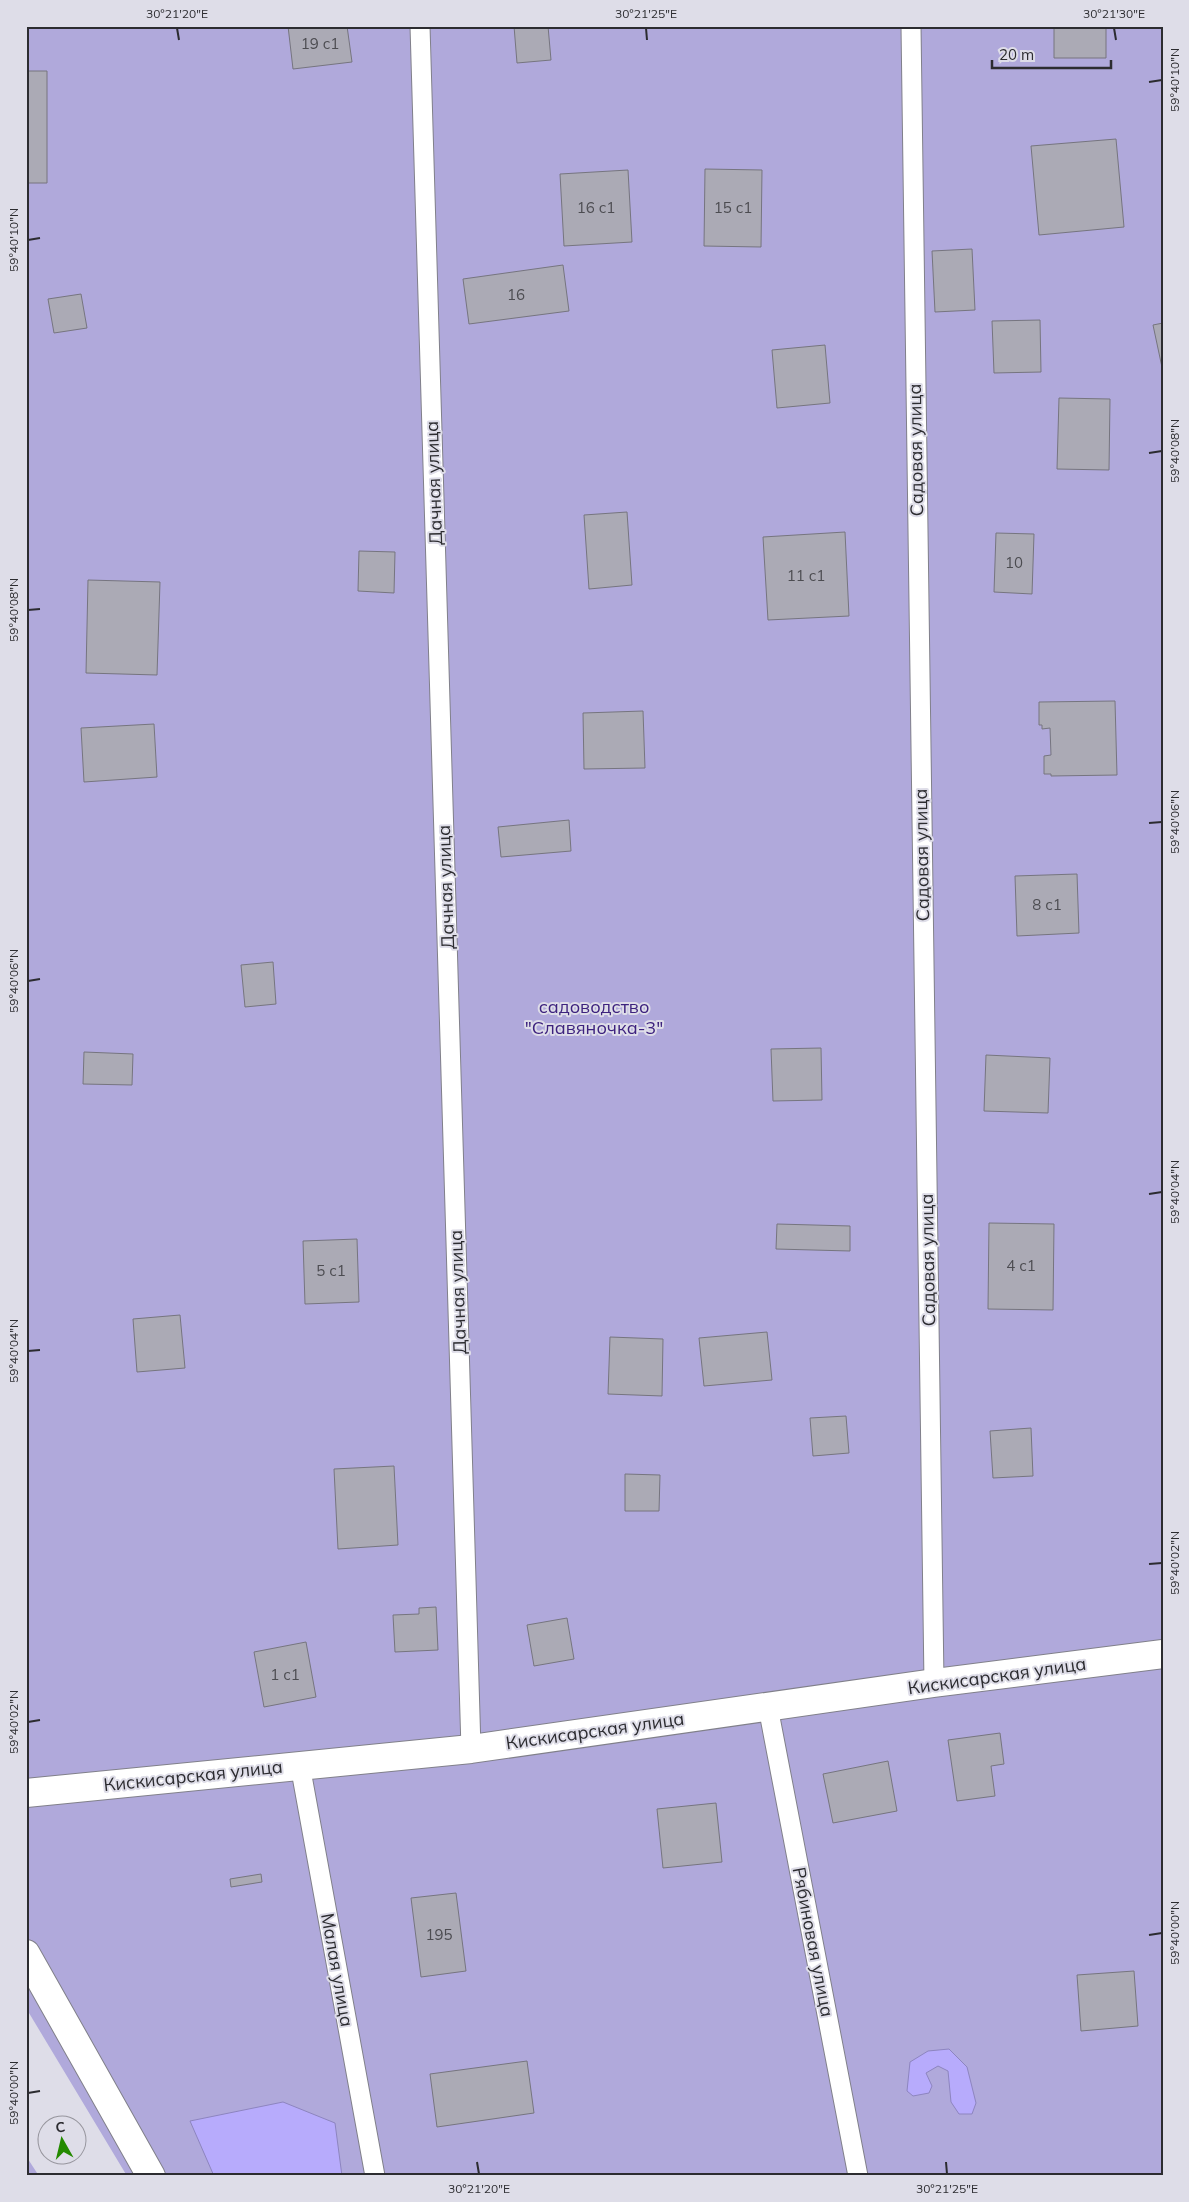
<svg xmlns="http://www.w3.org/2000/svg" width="1189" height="2202" viewBox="0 0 1189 2202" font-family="Mulish,sans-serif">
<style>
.green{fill:#b0a9db}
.water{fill:#b7abfc;stroke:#8d85bf}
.building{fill:#abaab5;stroke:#76757f}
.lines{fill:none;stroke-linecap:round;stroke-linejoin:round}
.lane-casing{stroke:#81808a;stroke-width:21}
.street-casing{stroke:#81808a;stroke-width:30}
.lane{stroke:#fff;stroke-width:19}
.street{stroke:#fff;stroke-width:28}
.ticks{fill:none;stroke:#2c2c30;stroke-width:2}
.labels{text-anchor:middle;stroke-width:4;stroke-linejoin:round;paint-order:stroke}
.number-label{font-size:15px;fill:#4c4c51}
.street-label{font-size:18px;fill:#2c2c30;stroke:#dedde8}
.park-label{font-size:18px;fill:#3d227e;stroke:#dedde8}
.neatline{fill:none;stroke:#2c2c30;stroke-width:2}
.ticks-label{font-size:12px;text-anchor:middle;fill:#2c2c30}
</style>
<rect width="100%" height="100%" fill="#dedde8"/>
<path class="green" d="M26,26H1163V2176H127L26,2008Z
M26,2156L39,2176H26Z"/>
<path class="water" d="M949,2049L967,2067L976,2103L972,2114H959L951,2102L948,2071L938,2066L926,2073L932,2086L929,2093L913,2096L907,2091L910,2062L928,2051Z
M283,2102L335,2123L342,2176H214L190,2121Z"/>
<path class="building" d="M288,26H347L352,62L293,69Z
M514,26H548L551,60L517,63Z
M1054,26H1106V58H1054Z
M26,71H47V183H26Z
M1116,139L1124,227L1039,235L1031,146Z
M705,169L762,170L761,247L704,246Z
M628,170L632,242L564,246L560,174Z
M972,249L975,310L935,312L932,251Z
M563,265L569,311L469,324L463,279Z
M81,294L87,328L54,333L48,299Z
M1040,320L1041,372L994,373L992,321Z
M1163,323V372L1153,325Z
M825,345L830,403L777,408L772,350Z
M1059,398L1110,399L1109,470L1057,469Z
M627,512L632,585L589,589L584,515Z
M845,532L849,616L768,620L763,537Z
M996,533L1034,534L1032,594L994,592Z
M359,551L395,552L394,593L358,591Z
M88,580L160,582L157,675L86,673Z
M1115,701L1117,775L1051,776V774H1044V756L1051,755L1050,728L1042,729V725H1039V702Z
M643,711L645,768L584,769L583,713Z
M154,724L157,777L84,782L81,728Z
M569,820L571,851L501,857L498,827Z
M1077,874L1079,933L1017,936L1015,876Z
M273,962L276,1004L245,1007L241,965Z
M821,1048L822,1100L773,1101L771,1049Z
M84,1052L133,1054L132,1085L83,1084Z
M986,1055L1050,1058L1048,1113L984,1111Z
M989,1223L1054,1224L1053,1310L988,1309Z
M777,1224L850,1226V1251L776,1249Z
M357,1239L359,1302L305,1304L303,1241Z
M180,1315L185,1368L137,1372L133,1319Z
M767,1332L772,1380L704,1386L699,1338Z
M610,1337L663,1339L662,1396L608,1394Z
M846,1416L849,1453L813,1456L810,1418Z
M1031,1428L1033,1476L993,1478L990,1431Z
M394,1466L398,1545L338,1549L334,1469Z
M625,1474L660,1475L659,1511H625Z
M436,1607L438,1650L395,1652L393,1615L419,1614V1608Z
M567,1618L574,1659L534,1666L527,1625Z
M306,1642L316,1697L264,1707L254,1652Z
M1000,1733L1004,1764L991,1766L995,1796L957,1801L948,1740Z
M888,1761L897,1811L833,1823L823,1774Z
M716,1803L722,1862L663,1868L657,1809Z
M261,1874L262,1882L231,1887L230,1879Z
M456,1893L466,1971L421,1977L411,1898Z
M1134,1971L1138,2026L1081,2031L1077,1975Z
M527,2061L534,2113L437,2127L430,2074Z"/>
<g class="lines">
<g class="lane-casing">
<path id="lane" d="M420,26L471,1749
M911,26L934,1683
M768,1707L858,2176
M300,1765L375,2176"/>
</g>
<g class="street-casing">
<path id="street" d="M26,1793L471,1749L934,1683L1163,1654
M26,1954L151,2176"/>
</g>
<use href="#lane" class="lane"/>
<use href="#street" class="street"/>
</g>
<path class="ticks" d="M177,28L179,40M646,28L647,40M1114,28L1116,40M1149,82L1162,80M28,240L40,238M1149,453L1162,451M28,610L40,609M1149,823L1162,822M28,981L40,979M1149,1194L1162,1192M28,1351L40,1350M1149,1564L1162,1563M28,1722L40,1720M1149,1935L1162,1933M28,2093L40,2091M477,2162L479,2174M946,2162L947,2174"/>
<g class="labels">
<g class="number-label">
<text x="320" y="49">19 с1</text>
<text x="596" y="213">16 с1</text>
<text x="733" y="213">15 с1</text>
<text x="516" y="300">16</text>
<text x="1014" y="568">10</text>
<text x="806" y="581">11 с1</text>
<text x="1047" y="910">8 с1</text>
<text x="1021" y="1271">4 с1</text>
<text x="331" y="1276">5 с1</text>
<text x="285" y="1680">1 с1</text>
<text x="439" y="1940">195</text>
</g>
<g class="street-label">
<text transform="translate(916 450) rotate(-91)" y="6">Садовая улица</text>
<text transform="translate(434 483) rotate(-92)" y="6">Дачная улица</text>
<text transform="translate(922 855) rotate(-91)" y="6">Садовая улица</text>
<text transform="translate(446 887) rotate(-92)" y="6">Дачная улица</text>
<text transform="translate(928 1260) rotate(-91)" y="6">Садовая улица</text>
<text transform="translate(458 1292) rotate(-92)" y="6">Дачная улица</text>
<text transform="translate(997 1676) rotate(-8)" y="6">Кискисарская улица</text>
<text transform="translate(595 1731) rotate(-8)" y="6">Кискисарская улица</text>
<text transform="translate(193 1776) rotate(-6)" y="6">Кискисарская улица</text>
<text transform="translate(813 1942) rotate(79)" y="6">Рябиновая улица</text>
<text transform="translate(337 1970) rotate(80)" y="6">Малая улица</text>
</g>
<g class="park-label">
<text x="594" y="1013">садоводство<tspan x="594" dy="21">"Славяночка-3"</tspan></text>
</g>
</g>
<rect width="1189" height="2202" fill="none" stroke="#dedde8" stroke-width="55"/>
<g transform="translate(62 2140) rotate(352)"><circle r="24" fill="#dedde8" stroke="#97969e"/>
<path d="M0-4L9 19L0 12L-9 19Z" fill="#248a00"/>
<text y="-8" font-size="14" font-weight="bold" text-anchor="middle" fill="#2c2c30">С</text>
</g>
<path d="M992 60v8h119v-8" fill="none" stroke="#2c2c30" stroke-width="2.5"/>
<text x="999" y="60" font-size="15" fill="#2c2c30" stroke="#dedde8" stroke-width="4" paint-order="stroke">20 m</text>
<rect x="28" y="28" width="1134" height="2146" class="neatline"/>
<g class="ticks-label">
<text x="177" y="18">30°21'20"E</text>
<text x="646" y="18">30°21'25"E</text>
<text x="1114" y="18">30°21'30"E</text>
<text transform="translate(1175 80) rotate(-90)" y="4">59°40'10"N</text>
<text transform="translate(14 240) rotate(-90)" y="4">59°40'10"N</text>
<text transform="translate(1175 451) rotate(-90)" y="4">59°40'08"N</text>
<text transform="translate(14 610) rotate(-90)" y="4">59°40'08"N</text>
<text transform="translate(1175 822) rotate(-90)" y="4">59°40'06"N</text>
<text transform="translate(14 981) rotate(-90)" y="4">59°40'06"N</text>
<text transform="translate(1175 1192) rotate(-90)" y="4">59°40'04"N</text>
<text transform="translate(14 1351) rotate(-90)" y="4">59°40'04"N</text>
<text transform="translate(1175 1563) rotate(-90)" y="4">59°40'02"N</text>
<text transform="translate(14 1722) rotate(-90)" y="4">59°40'02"N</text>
<text transform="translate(1175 1933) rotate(-90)" y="4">59°40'00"N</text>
<text transform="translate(14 2093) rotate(-90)" y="4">59°40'00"N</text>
<text x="479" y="2193">30°21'20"E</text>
<text x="947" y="2193">30°21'25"E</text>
</g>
</svg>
